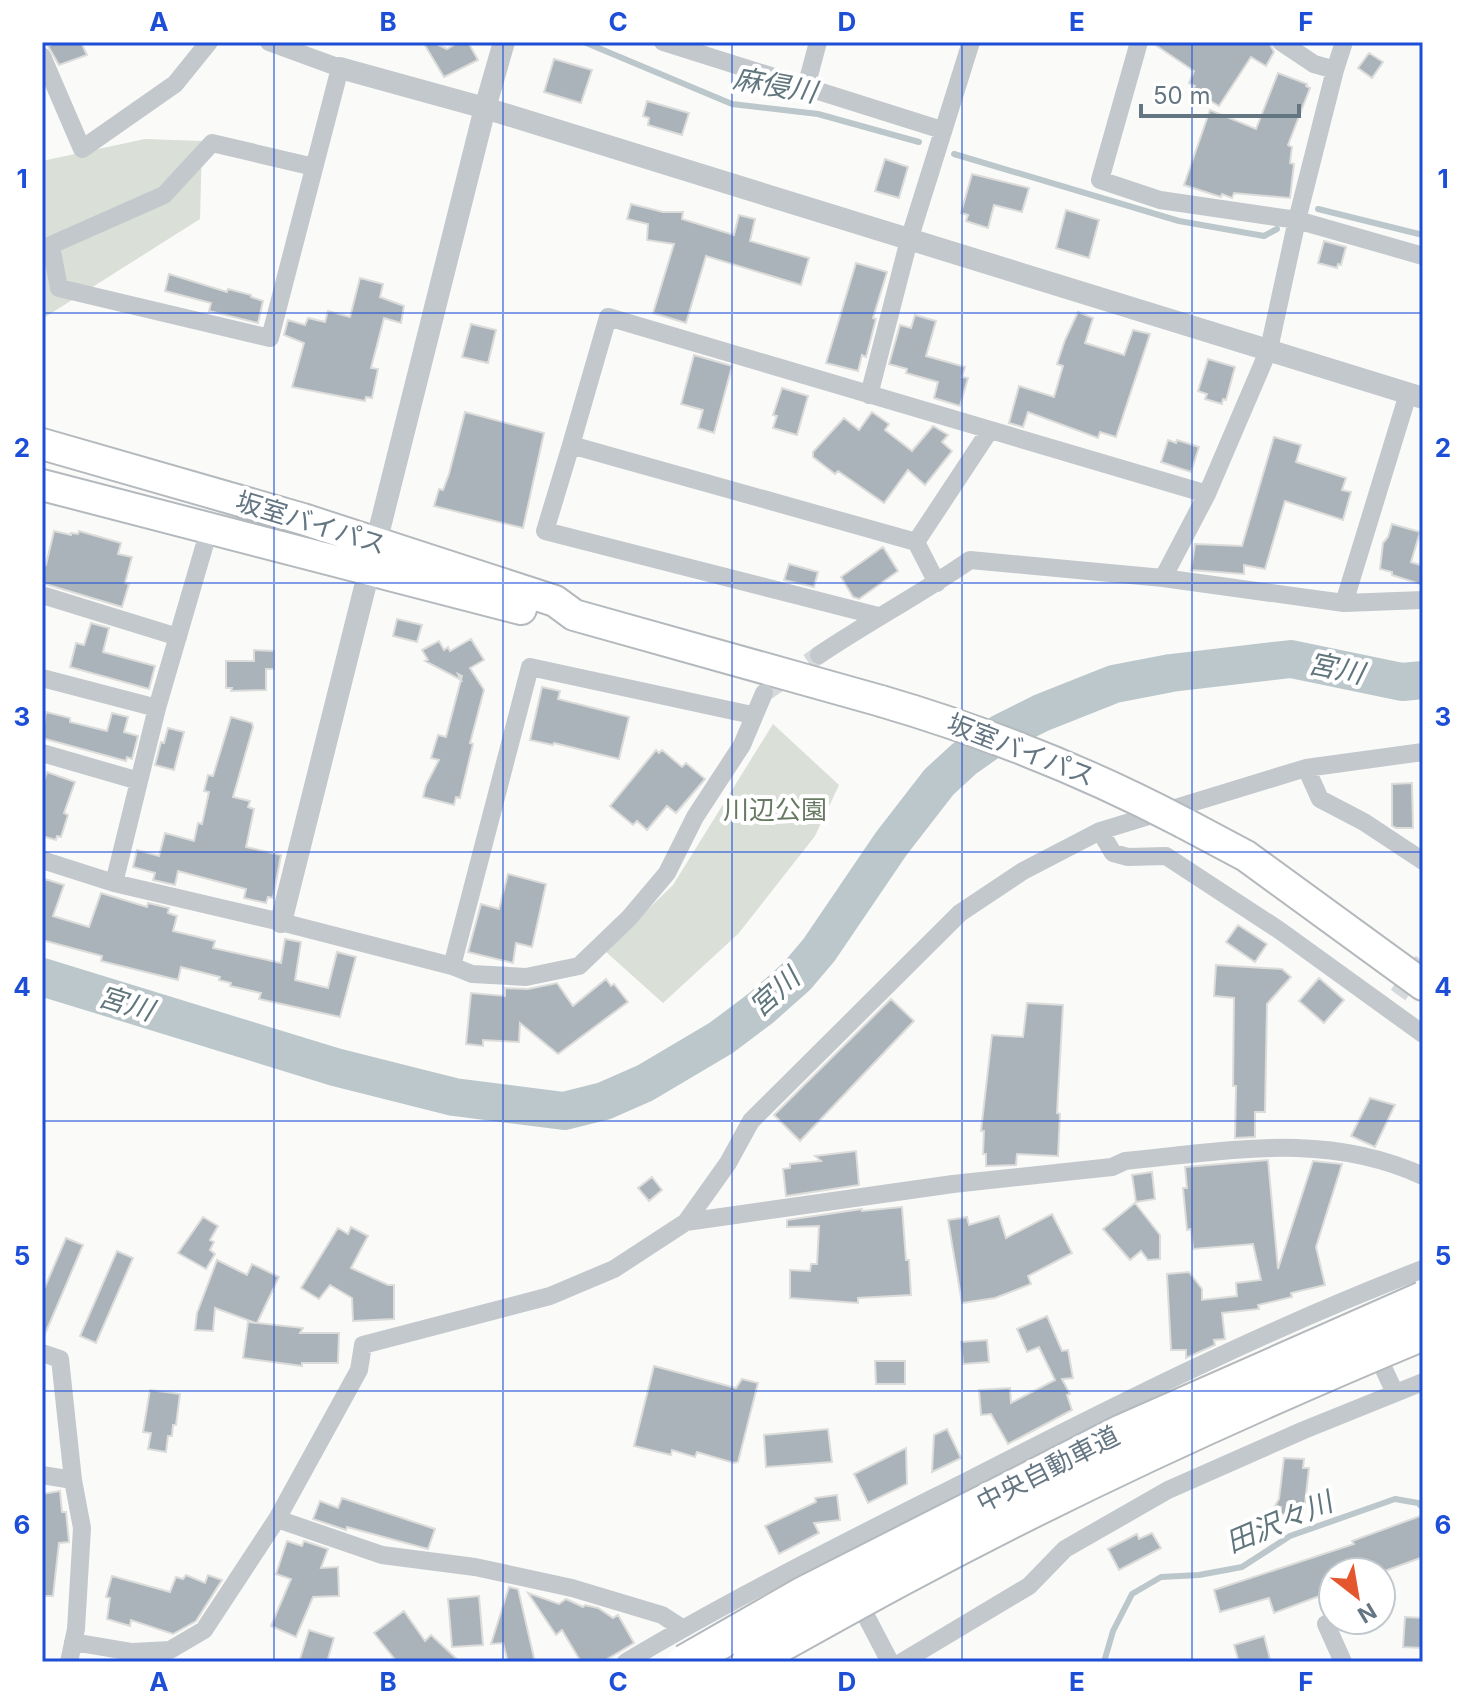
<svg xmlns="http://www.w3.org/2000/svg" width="1465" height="1704" viewBox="0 0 1465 1704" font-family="Inter,'Noto Sans JP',sans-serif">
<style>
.green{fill:#dadfd7}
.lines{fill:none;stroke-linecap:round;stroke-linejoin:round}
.stream{stroke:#bbc7cb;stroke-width:6}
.river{stroke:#bbc7cb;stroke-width:38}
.building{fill:#aab3b9;stroke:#dcdcda;stroke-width:2}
.minor-tunnel{stroke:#d5d9db;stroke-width:18;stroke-dasharray:18 9;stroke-linecap:butt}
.trunk-casing{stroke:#b4b9bd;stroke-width:34}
.minor{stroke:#c3c8cc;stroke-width:18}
.tertiary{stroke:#c3c8cc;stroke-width:22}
.trunk{stroke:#fff;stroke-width:30}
.trunk-bridge-casing{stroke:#b4b9bd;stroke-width:34;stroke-linecap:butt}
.motorway-bridge-casing{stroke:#b4b9bd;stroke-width:38;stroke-linecap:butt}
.trunk-bridge{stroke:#fff;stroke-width:30}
.motorway-bridge{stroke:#fff;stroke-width:34}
.grid{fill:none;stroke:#1d4ed8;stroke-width:2;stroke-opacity:0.55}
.labels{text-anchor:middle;stroke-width:8;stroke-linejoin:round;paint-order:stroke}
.street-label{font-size:26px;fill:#657683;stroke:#fff}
.park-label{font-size:26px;fill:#687a64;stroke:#fff}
.water-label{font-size:28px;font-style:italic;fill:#60757c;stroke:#fff}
.neatline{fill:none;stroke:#1d4ed8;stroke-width:3}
.grid-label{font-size:26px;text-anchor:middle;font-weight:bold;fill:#1d4ed8}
</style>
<rect width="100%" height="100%" fill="#fafaf8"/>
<path class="green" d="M145,139L202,141L200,219L42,319V161Z
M773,724L839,785L815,836L738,934L663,1003L605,951L673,885Z"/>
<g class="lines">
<path class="stream" d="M584,42L732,104L818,114L919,142
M954,154L1179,221L1264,236L1277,229
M1318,209L1423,235
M1104,1662L1113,1631L1132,1594L1161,1577L1199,1575L1242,1567L1290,1536L1395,1499L1418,1503L1423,1508"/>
<path class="river" d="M42,977L335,1067L454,1097L564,1111L604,1101L645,1083L721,1038L761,1008L797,976L819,950L891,844L939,782L964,759L1001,733L1041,713L1114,684L1171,673L1291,659L1402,682L1423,680"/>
</g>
<path class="building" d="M57,42H81L87,55L59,65L48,46Z
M423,42H432L447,49L459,42H468L478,60L444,77Z
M1151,42H1269L1274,52L1266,66L1251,57L1219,106L1192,90L1195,86L1189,83L1194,71Z
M1369,53L1383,62L1372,78L1358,68Z
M554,59L592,70L581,103L544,92Z
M1278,73L1307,84L1306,86L1310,88L1288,145L1292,147L1290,163L1294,164L1290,198L1234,193L1232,198L1222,194L1221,197L1184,185L1210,110L1256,129Z
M647,101L689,113L682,135L648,125L649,118L643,116Z
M885,159L908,167L899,198L875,191Z
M972,174L1029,188L1022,212L994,205L988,228L966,221L968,215L961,213Z
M631,204L663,212H683L682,219L734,235L739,215L755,219L750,241L809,258L801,285L706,256L686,323L653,313L674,244L647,240L648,224L627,219Z
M1066,210L1099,220L1089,258L1056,248Z
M1324,241L1346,247L1341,265L1338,264L1337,268L1318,263Z
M856,263L887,272L873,318L876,319L866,357L862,355L858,371L826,363Z
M169,274L227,292L228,289L251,295V297L263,301L258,323L209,311L211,303L165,291Z
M360,278L383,284L380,297L404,306L401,323L384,318L371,368L378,369L372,398L366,397L365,401L292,387L304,343L284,335L288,320L305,325L308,318L325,322L328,311L350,317Z
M1078,312L1093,318L1085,343L1124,355L1133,330L1150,334L1116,437L1100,432L1098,438L1028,412L1023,427L1009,423L1019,386L1054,397L1063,366L1057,364L1065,340Z
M915,315L936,321L926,356L965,367L962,377L968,378L960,406L934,398L938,382L906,373L907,369L889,364L900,325L911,328Z
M471,324L496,330L488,363L462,357Z
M694,355L732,366L714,433L698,428L703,410L681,404Z
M1208,359L1235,367L1226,400L1223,399L1222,404L1205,399L1207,394L1198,391Z
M782,388L808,396L797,435L773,428L777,416L773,415Z
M465,412L544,433L523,528L434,506L439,489L443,490L449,474Z
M872,412L889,424L885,430L912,451L933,426L948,435L942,442L952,451L925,485L908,470L884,503L838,471L835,474L813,457V452L844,418L859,430Z
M1274,437L1301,445L1296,462L1346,478L1342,490L1351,492L1343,520L1285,501L1265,569L1244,565V574L1191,570L1195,544L1242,546Z
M1168,440L1176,443L1177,440L1199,447L1191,472L1161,462Z
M1392,524L1420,532L1411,562L1423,566V585L1392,575V572L1380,569L1383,543L1388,537Z
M54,531L71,535V533L78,534L79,531L121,543L118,554L132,557L125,583L129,584L122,607L42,583V564L46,565Z
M883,547L898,571L859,599L853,597L841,577Z
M789,564L818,572L814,587L784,580Z
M397,619L422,625L417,642L393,636Z
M91,623L109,628L103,652L155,666L149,689L70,667L76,643L84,645Z
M471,639L484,660L470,668L484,690L470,743L473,744L460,798L456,797L454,805L423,797L426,785L439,760L431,758L438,735L446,737L462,676L458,674L461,680L425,661L428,660L422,650L439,641L444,650L448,647L450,651Z
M254,650L274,651V669H266V690L231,691L232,688H226V661H254Z
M542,687L560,691L558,699L629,717L619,759L554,743L553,745L530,740Z
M46,712L70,718V722L107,731L112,713L128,717L124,732L138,736L132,759L127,757L126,761L42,738Z
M231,717L252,723L253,727L233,797L250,801L248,807L254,809L246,847L281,855L273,898L268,897L266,903L244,898L246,889L178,871L175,885L153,880L155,873L133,867L137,850L159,856L165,833L194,841L198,823L202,824L209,792L204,791L208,775L213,776Z
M168,728L184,732L174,770L155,765L161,742L164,743Z
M656,750L659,753L662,750L682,767L686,763L705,779L676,813L667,806L647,830L637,821L633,825L610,806Z
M47,772L75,782L64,813L68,815L61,837L57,836L56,840L42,836V788Z
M1412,783L1413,828H1396L1392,826V784Z
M508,874L546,884L532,947L516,943L513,963L468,952L481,904L499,909Z
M45,879L64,885L53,916L89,927L101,893L147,907L148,903L169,908L168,913L177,916L173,931L215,941L213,948L281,963L285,939L301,942L295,980L328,988L337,952L356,957L340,1017L259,999L261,993L230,986L231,983L219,980L220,977L181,967L178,980L101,961L102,956L42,940V890Z
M1238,925L1267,944L1255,962L1226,942Z
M1216,965L1282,969L1291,977L1267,1004L1265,1112H1255V1137L1235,1138L1236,1086H1233L1234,998L1214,996Z
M1319,978L1344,1000L1324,1023L1299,1001Z
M606,979L611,986L614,984L628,1002L558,1054L520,1023L519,1042L483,1040V1046L466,1044L471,993L505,996V988L528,989L557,983L573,1006Z
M891,999L914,1021L800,1141L774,1115Z
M1027,1003L1063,1005L1057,1113L1060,1114L1058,1156L1017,1154L1016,1165L986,1166V1154H983L984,1131H981L992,1035L1023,1037Z
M1370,1098L1395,1105L1375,1147L1351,1136Z
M856,1151L859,1185L786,1196L783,1169L790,1168V1164L821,1161L815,1156Z
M1268,1160L1278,1269L1313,1161L1342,1164L1316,1247L1325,1285L1291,1293L1292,1297L1258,1305L1259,1309L1222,1313L1225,1339L1214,1340L1215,1345L1186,1358V1350H1171L1167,1274L1189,1272L1202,1289V1300L1237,1296L1236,1283L1261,1280L1253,1244L1193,1249L1191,1229L1187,1230L1183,1188H1187L1185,1167Z
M1152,1172L1155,1199L1136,1202L1132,1175Z
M652,1177L662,1190L649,1201L638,1188Z
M1135,1203L1160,1235V1259L1148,1260L1141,1251L1130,1260L1103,1229Z
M902,1207L906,1260H909L911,1295L858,1298V1303L790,1298V1270L810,1271L811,1264H817L819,1226L787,1227V1220L862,1209V1211Z
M1052,1214L1072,1253L1028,1276L1031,1284L995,1298L962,1303L948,1220L967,1217L969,1225L999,1216L1006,1238Z
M203,1217L218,1226L210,1240L214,1242L210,1250L215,1254L206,1269L178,1253Z
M351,1227L368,1236L351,1268L388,1285H394V1319L353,1321L352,1298L330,1285L319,1299L301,1288L338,1228L348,1234Z
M66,1238L83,1245L42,1341V1294Z
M117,1251L133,1258L96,1343L80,1336Z
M217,1260L247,1275L252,1264L279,1277L257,1323L303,1328L300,1333H339L338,1363H302V1366L243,1358L248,1322L256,1323L215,1308L213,1331L195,1330L197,1313Z
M1047,1316L1062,1351L1068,1350L1073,1378L1062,1379L1070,1394L1067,1395L1072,1410L1008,1444L991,1414L981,1415L979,1390L1010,1388L1011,1403L1055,1380L1039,1347L1027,1352L1017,1329Z
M987,1340L989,1362L963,1364L961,1342Z
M875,1361H905V1384H876Z
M654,1366L736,1388L742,1379L758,1383L738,1462L734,1463L697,1452L695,1457L672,1450L671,1455L634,1446Z
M150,1390L180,1394L176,1425H173L172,1436H168L166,1452L148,1449L151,1433L143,1432Z
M828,1429L832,1462L766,1467L764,1435Z
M947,1429L961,1458L932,1472L934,1435Z
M906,1448L907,1484L868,1503L854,1474Z
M1284,1458L1304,1459L1303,1468H1309L1304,1512L1298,1511L1297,1516L1280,1514L1281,1507L1275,1506L1279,1499Z
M60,1491L62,1512H66L69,1542L59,1543L53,1596H42V1494Z
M837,1495L840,1520L814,1523L819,1533L779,1554L765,1526L816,1502L815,1498Z
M342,1498L435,1529L428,1549L347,1527L346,1530L313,1519L320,1501L338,1508Z
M1423,1515V1557L1382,1572H1333V1591L1274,1613L1269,1598L1220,1612L1214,1590L1354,1544L1352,1541Z
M1152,1533L1161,1548L1119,1570L1108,1549L1137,1534L1139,1539Z
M287,1541L302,1546L304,1541L328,1549L321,1568L338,1567L339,1596L313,1597L296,1637L271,1626L291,1579L276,1574Z
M186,1575L205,1583L208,1575L222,1580L196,1621L173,1634L131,1620L130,1626L107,1619L110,1598L106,1597L112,1576L170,1592L176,1577L183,1579Z
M509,1587L518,1589L535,1662H508L503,1643L491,1644Z
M528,1593L559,1604L566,1599L583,1607L585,1605L598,1608L613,1618L618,1615L634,1643L602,1662H581L562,1630L556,1635Z
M479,1596L483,1645L452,1647L448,1599Z
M404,1611L425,1641L431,1635L460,1662H397L374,1633Z
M1405,1617L1423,1618V1648L1403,1647Z
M309,1630L334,1638L327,1662H299Z
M1264,1636L1270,1659L1260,1662H1239L1234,1645Z"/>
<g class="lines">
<path class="minor-tunnel" d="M764,693L819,655
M1398,995L1423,961"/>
<g class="trunk-casing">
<path id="trunk" d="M42,444L303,519L555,601L574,615L881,701
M42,485L521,609
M1184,823L1246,856L1423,985"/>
</g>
<path class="minor" d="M663,42L942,130
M1139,42L1100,180L1160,200L1297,220L1423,256
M1281,42L1314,64L1335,70
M42,56L82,149L175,84L209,42
M806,87L818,42
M51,246L59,288L270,338L340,68L269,42
M42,249L164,195L212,143L314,167
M869,395L909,240L971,42
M990,430L916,542L571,445L608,317L1207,494
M571,445L545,531L878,616
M916,542L937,583
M1163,578L1207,494L1269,349L1297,220L1335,70L1344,42
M42,595L178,637
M1344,603L1408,394
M819,655C868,622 921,594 970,560L1163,578L1344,603L1423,600
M42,678L157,708L114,883
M157,708L204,547
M42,753L139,781
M1306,768L1320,799L1364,822L1423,861
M1100,831L1113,853L1128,857L1166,856L1279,930L1423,1034
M42,860L114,883L281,922L452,966L472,974L526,977L579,966L629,918L667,873L695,817L742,745L764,693
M452,966L530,667L752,715
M686,1222L953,1184L1112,1167L1125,1161C1228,1151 1325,1131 1423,1176
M1374,1348L1395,1393
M42,1353L60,1359L73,1480L82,1528L76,1629L69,1662
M42,1475L73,1480
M277,1519L382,1555L475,1567L572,1588L662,1615L682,1628
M856,1597L890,1662
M1326,1624L1343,1662
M73,1642L132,1652L170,1650L204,1630L277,1519L359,1370L363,1345L550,1296L614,1269L686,1222L728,1163L751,1121L960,913L1023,871L1100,831L1306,768L1423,752
M626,1662C738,1595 856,1537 973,1478C1120,1403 1269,1328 1423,1269
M902,1662L1029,1586L1065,1549L1168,1490L1304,1430L1423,1382"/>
<path class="tertiary" d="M340,68L485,108L1423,398
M281,922L485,108L504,42"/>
<use href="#trunk" class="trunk"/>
<g class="trunk-bridge-casing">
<path id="trunk-bridge" d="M881,701C987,732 1087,772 1184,823"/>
</g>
<g class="motorway-bridge-casing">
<path id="motorway-bridge" d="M685,1662L802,1595L1122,1432L1423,1299
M749,1662C804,1632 858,1601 913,1572C1079,1483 1250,1405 1423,1333"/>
</g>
<use href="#trunk-bridge" class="trunk-bridge"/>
<use href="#motorway-bridge" class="motorway-bridge"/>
</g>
<path class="grid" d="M274,42V1662M503,42V1662M732,42V1662M962,42V1662M1192,42V1662M42,313H1423M42,583H1423M42,852H1423M42,1121H1423M42,1391H1423"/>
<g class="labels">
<g class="street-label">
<text transform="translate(311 523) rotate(17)" y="9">坂室バイパス</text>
<text transform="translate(1021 750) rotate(21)" y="9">坂室バイパス</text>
<text transform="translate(1048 1469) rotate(-27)" y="9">中央自動車道</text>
</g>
<g class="park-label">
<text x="775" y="819">川辺公園</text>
</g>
<g class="water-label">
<text transform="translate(775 85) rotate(10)" y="10">麻侵川</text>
<text transform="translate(1336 668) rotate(12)" y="10">宮川</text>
<text transform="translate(774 992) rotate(-42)" y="10">宮川</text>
<text transform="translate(126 1003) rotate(17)" y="10">宮川</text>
<text transform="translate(1279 1522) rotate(-23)" y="10">田沢々川</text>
</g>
</g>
<rect width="1465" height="1704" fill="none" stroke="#ffffff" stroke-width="88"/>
<g transform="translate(1357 1596) rotate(149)"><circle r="38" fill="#ffffff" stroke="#c1c8cd" stroke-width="2"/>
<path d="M0-6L14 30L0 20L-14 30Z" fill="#e4572e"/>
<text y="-12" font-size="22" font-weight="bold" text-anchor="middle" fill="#657683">N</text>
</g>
<path d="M1141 104v12h158v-12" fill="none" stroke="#657683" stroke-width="4"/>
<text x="1153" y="104" font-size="24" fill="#657683" stroke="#ffffff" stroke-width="6" paint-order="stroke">50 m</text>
<rect x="44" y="44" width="1377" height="1616" class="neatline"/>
<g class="grid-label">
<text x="159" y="31">A</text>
<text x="388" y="31">B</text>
<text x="618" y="31">C</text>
<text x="847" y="31">D</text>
<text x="1077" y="31">E</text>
<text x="1306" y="31">F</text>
<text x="22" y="188">1</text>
<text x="1443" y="188">1</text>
<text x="22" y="457">2</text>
<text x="1443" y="457">2</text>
<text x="22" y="726">3</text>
<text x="1443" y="726">3</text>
<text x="22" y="996">4</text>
<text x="1443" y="996">4</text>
<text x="22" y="1265">5</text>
<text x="1443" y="1265">5</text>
<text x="22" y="1534">6</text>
<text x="1443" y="1534">6</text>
<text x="159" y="1691">A</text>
<text x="388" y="1691">B</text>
<text x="618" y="1691">C</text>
<text x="847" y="1691">D</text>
<text x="1077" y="1691">E</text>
<text x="1306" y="1691">F</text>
</g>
</svg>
